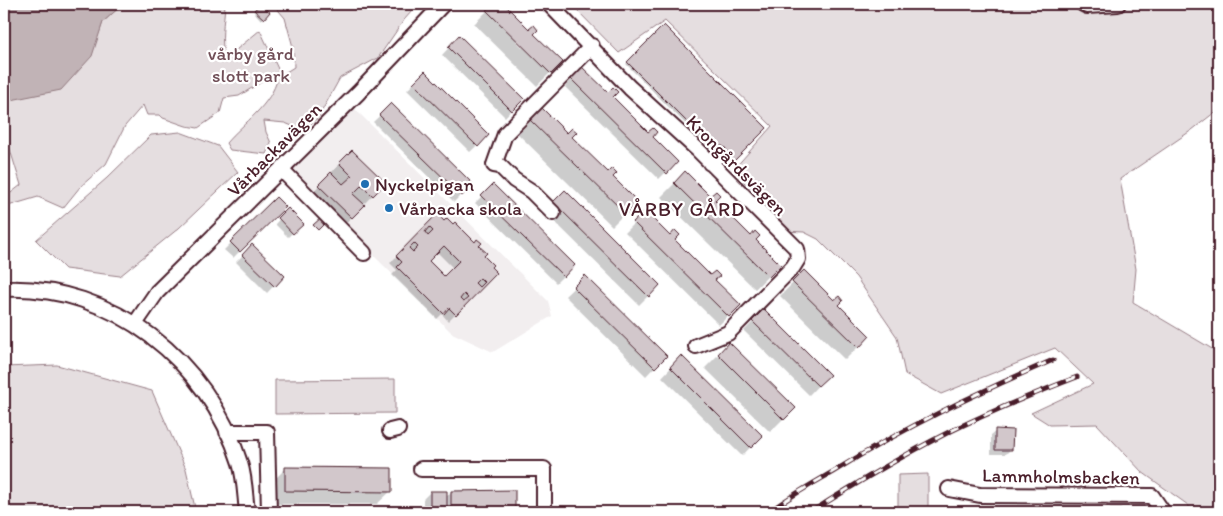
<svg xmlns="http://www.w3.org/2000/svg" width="1223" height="516" viewBox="0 0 1223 516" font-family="Itim,sans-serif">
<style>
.built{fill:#f2eeef}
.green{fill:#e5dee0;stroke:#987e86}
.water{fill:#c1b3b6;stroke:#91787e}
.shadow{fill:#0003;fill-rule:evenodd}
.building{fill:#d2c7cb;stroke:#4a1f2b;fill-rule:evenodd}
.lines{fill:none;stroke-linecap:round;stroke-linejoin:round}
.minor-casing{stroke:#4a1f2b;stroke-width:18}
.minor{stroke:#fff;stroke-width:14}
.rail-casing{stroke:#4a1f2b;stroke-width:5}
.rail{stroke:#fff;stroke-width:3;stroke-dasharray:9;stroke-linecap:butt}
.poi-dot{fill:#1f6fb2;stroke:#fff;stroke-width:2}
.labels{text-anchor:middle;stroke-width:4.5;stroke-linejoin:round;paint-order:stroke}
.park-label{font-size:19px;fill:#714f58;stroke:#fff}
.street-label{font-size:19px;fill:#4a1f2b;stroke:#fff}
.poi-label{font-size:19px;fill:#4a1f2b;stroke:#fff;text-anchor:start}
.neighbourhood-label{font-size:20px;letter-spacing:1px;fill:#4a1f2b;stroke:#fff}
</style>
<rect width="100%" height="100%" fill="#fff"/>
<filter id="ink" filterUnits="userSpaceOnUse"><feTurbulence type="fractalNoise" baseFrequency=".02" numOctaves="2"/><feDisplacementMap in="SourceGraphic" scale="10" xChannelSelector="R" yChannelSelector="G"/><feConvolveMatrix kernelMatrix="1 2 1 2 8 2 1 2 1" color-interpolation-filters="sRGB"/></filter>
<g filter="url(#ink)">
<path class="built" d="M354,108L548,301L552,316L493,352L452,333L290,173Z"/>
<path class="green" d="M123,4H225C224,22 220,41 225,59L260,30L279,71L239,96L224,98L220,113L198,128L186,126L163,118L160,115H147L143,105L125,126L106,164L80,187L63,208L38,197L8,206L7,196L21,185L6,137H4V104L91,56L103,22Z
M273,4H410L412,11L404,20L378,58L340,78L318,118L309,125L297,128L285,123L264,121L266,132L271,143L266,154L230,150L226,143C244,122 271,106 278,77L294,67L293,47L285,18Z
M571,4H1219V109L1192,130L1120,179L1136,269L1133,302L1219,353V512H1192L1188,505L1142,472L1097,424L1050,425L1031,413L1093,384L1055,348L941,394L905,374L897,337L856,277L818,239L804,232L783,231L734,169L772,126L665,21L619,53Z
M180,132L218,146L238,172L179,228L120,276L65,269L36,240L107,178L151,135Z
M57,365L152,391L186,469L196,512H4V367Z
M395,379V413L275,414V380Z
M928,474V512H898V475Z"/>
<path class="water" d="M4,4H123L103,22L92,56L61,90L11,100L4,104Z"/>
<path class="shadow" d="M494,4H502L561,62L537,86L474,24ZM518,39L524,46L522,47L516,41Z
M260,5L268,12L261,20L254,12Z
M664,27L765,128L727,166L626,64Z
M459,37L522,99L505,117L442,55Z
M582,69L676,162L659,179L565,87Z
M425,73L488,135L470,152L407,90Z
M391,105L472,184L454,202L373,122Z
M542,109L636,202L612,226L518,134Z
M352,151L384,183L342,227L310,195Z
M685,173L779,265L755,289L661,197Z
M493,185L574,265L556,283L475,203Z
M565,192L659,285L639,305L545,212Z
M276,198L284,207L233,258L224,250Z
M288,210L302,224L288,237L275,224Z
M645,212L739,305L719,325L625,232Z
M437,216L483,256L489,267L496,273L448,321L442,314L437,319L392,275L397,270L390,263ZM437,252L453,268L444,278L427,261Z
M252,246L283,276L267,293L236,262Z
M804,272L869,336L845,360L780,296Z
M585,277L665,356L646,376L565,296Z
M764,311L828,375L809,395L744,331Z
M729,344L794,408L770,432L705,368Z
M681,357L761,436L742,456L662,377Z
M996,431L1011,449L1006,454H991V435Z
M286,468L391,491L377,504H273V481Z
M430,492L446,497L451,492H513V512H423V499Z
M1130,511V512H953H954Z"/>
<path class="building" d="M261,4L270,12L264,19L254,10Z
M493,4H504L529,29L534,25L538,30L534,34L563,62L551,74L486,10Z
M664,25L767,128L730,165L627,62Z
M459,35L524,99L512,111L448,47Z
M582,67L608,92L613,87L618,92L613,97L648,132L653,128L657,132L653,137L678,162L667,174L571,79Z
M425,71L489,135L478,147L413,83Z
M391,103L473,184L462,196L379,115Z
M542,108L567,133L572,128L577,132L572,137L608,172L612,168L617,173L613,177L638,202L626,214L530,120Z
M352,150L386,183L373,196L362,185L353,194L365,205L352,218L318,185L331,172L343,184L352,176L339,163Z
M685,171L710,196L716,191L720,195L715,200L751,236L755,231L760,236L756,240L781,265L769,277L674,183Z
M493,184L575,265L564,277L481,196Z
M565,190L660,285L649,297L553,202Z
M276,197L286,207L240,252L230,242Z
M288,208L304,224L293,234L278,218Z
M645,211L670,236L675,230L680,235L675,240L710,275L715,271L720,276L715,280L741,305L729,317L633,222Z
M437,214L444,221L447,218L453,224L455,222L475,242L477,239L482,243L479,246L487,253L484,256L493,265L491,267L497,273L456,315L449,308L444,314L397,267L402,262L396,256ZM429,227L433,231L428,236L425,232ZM414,243L418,247L413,252L409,248ZM444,246L459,261L444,276L429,261ZM480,278L484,282L479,287L475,283ZM464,294L468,298L463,302L460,299Z
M322,217L326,222L318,230L313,225Z
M252,244L285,276L275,287L242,255Z
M804,270L834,300L839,296L843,301L839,305L870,336L859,348L792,282Z
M585,275L667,356L655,368L573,287Z
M764,309L830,375L818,386L752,321Z
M729,342L796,408L784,420L718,354Z
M681,355L763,436L751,448L670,367Z
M995,429L1013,430L1012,450H995Z
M285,467L392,468V492L285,491Z
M515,490V512H430V491H447V511H451V491Z
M1131,510V512H953V511Z"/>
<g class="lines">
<g class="minor-casing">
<path id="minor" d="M549,4L630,88L697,149L797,249L798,259L793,267L728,333L696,346
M1083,4L1087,6L1118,4
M710,163L719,154
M281,169L364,253
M553,213L531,191L514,180L500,166L494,165L505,134L592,46
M4,289C113,284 208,361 240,463C245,479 245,496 247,512
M135,324L157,292L358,93L443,4
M390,431L398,429
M227,432H267L269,512
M421,469H544V512
M949,489L980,495L1152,496L1163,512"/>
</g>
<use href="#minor" class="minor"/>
<g class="rail-casing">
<path id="rail" d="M769,512C790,496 814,483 836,470C907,426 977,393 1053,360
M811,512C855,484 900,457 947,433C989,412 1033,394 1077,377"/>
</g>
<use href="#rail" class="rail"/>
</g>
</g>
<g class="poi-dot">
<circle cx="365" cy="184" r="5"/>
<circle cx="389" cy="208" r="5"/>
</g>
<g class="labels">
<g class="park-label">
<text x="251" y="60">vårby gård<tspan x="251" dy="22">slott park</tspan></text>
</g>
<g class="street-label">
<text transform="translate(274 149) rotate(-45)" y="7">Vårbackavägen</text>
<text transform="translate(737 165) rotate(45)" y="7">Krongårdsvägen</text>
<text transform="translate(1061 476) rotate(1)" y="7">Lammholmsbacken</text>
</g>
<g class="poi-label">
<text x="375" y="191">Nyckelpigan</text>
<text x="399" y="215">Vårbacka skola</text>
</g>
<g class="neighbourhood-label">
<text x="682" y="216">VÅRBY GÅRD</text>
</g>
</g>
<rect width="1223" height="516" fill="none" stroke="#fff" stroke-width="20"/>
<rect x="10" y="10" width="1203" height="496" fill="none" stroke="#4a1f2b" stroke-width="2" filter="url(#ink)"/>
</svg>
